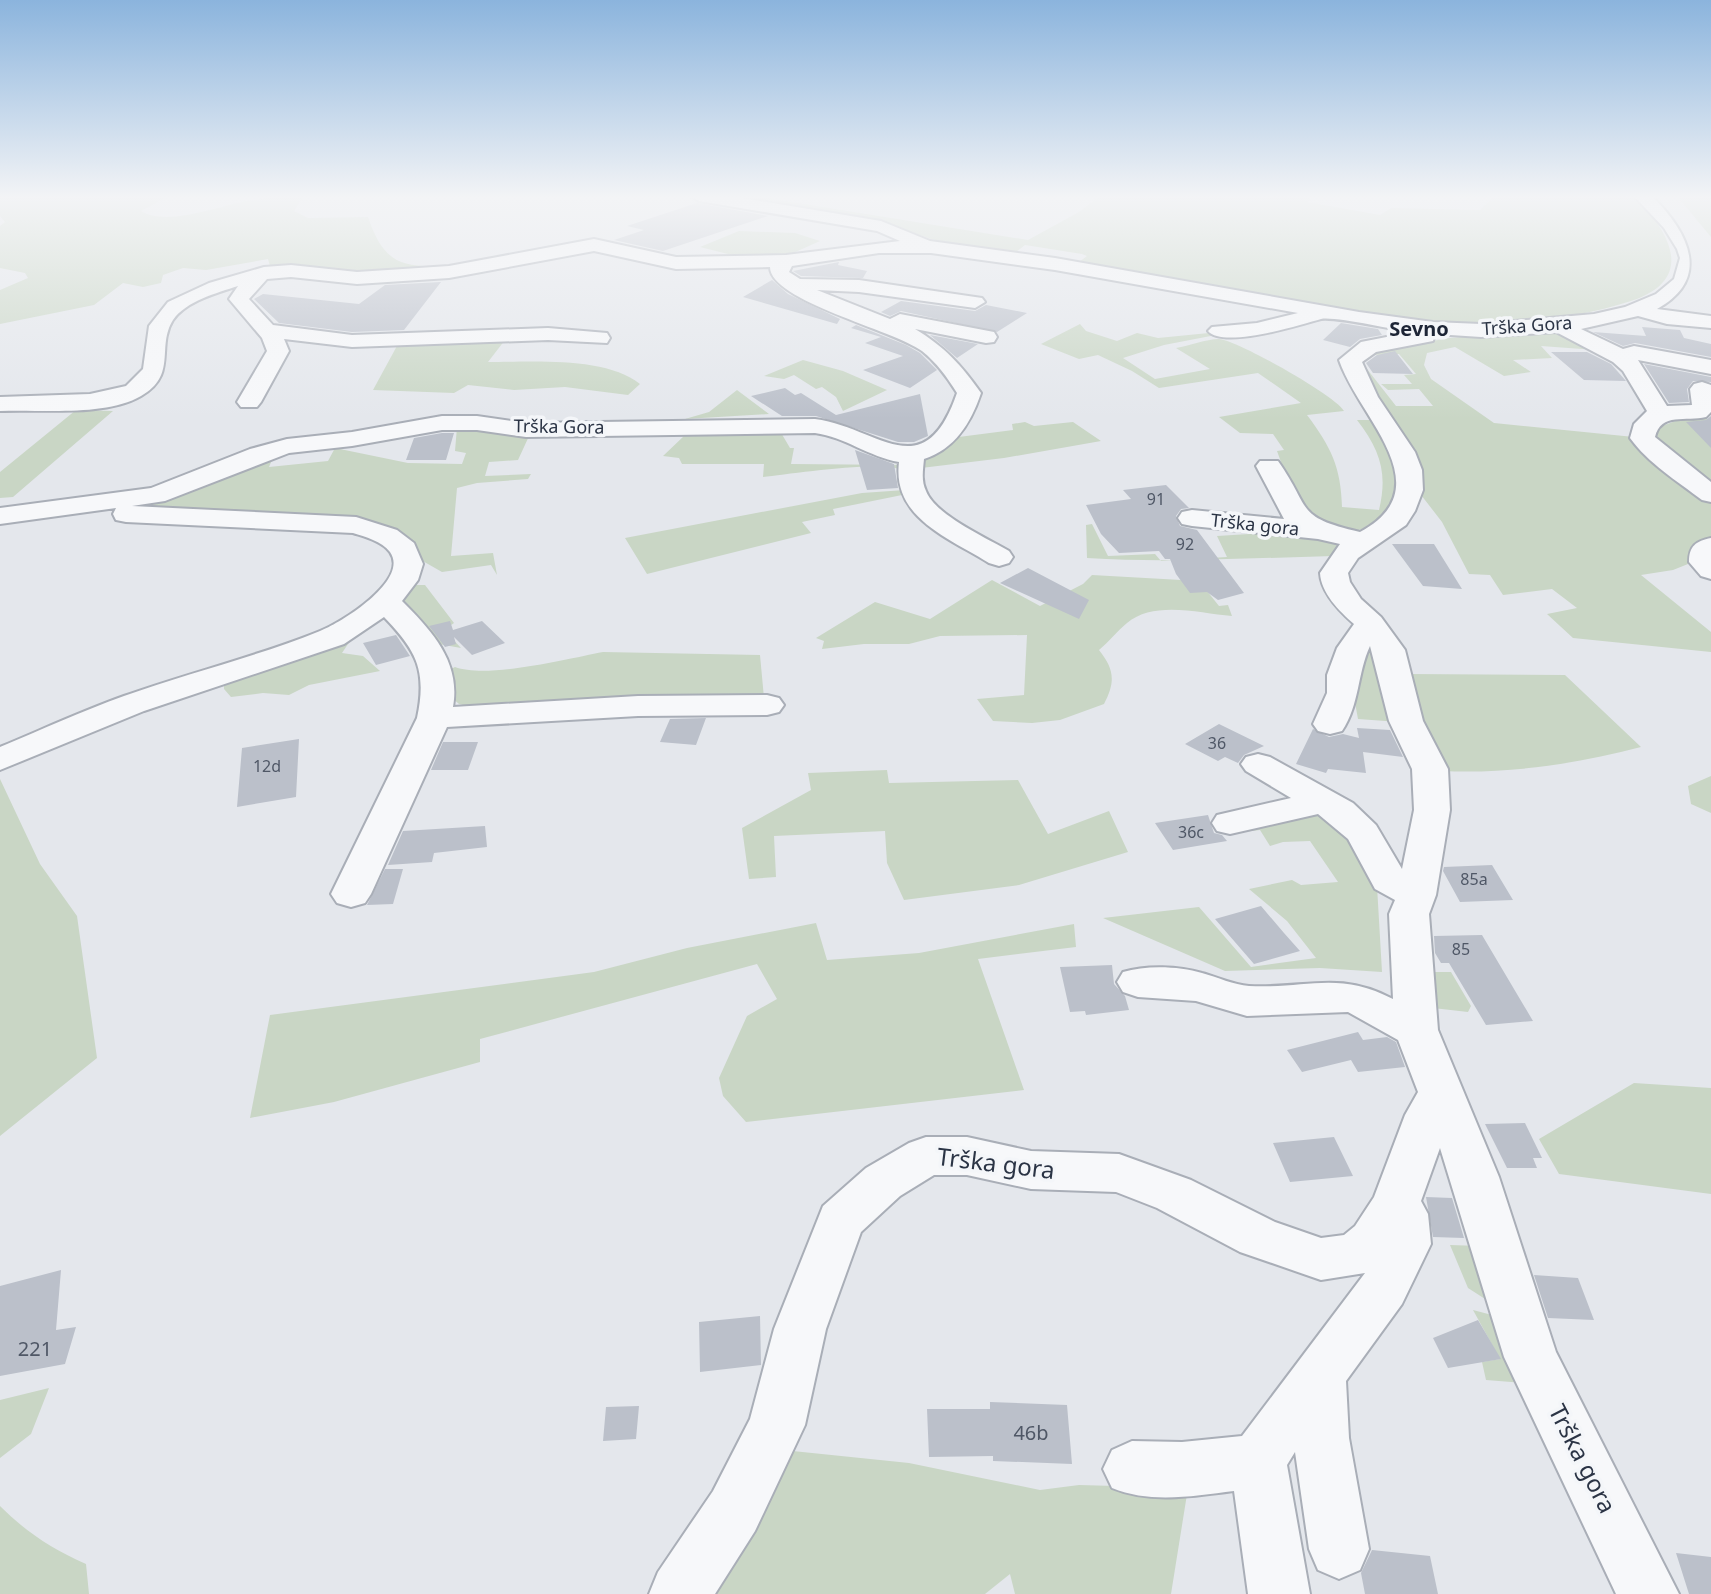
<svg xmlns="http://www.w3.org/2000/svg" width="1711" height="1594" viewBox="0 0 1711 1594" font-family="'Noto Sans',sans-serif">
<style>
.green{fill:#c9d6c5}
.building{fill:#bbc0ca}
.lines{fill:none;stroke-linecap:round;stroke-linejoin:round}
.minor-casing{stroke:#a9aeb7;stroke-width:4}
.minor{fill:#f7f8fa;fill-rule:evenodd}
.labels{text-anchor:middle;stroke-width:7;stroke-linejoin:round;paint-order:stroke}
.number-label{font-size:16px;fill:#4f5766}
.far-street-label{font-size:18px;fill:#2b3445;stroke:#f4f6f9}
.far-quarter-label{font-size:20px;font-weight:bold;fill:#1d2536;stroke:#f4f6f9}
.near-number-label{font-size:20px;fill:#4f5766}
.near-street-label{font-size:24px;fill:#2b3445;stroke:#f4f6f9}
</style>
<rect width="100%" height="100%" fill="#e4e7ec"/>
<path class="green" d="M0,196H169L141,211C166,227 219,206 247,201C265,198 286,196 304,196L294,211L308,218L368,217C385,268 406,268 455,265L356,272L304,265L270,266L268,259L206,270L183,268L163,275L161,283L143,287L123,283L94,305L0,324V290L28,278L25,273L0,268V226L5,222L0,216Z
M704,196H755L1028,240L1079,212L1100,196H1293L1311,199L1307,202L1380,215L1391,208L1480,210L1494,196H1635C1670,233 1697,279 1631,301C1517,338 1405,320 1290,301C1218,289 1146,277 1075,265L1087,256L1082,254L1025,245L1012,255L931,239L870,217L861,220Z
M1677,196H1711V237Z
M739,231L795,233L820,241L782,258L752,260L700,247Z
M1080,324L1086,331L1117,341L1137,333L1158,338L1219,332L1221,334L1164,345L1123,358L1155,379L1210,369L1176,348C1189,346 1206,339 1219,339C1237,340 1336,396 1344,411L1307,415C1331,447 1341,467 1342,507L1379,510C1388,473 1380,450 1357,420H1376L1392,449L1399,496C1391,507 1368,531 1353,531C1340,531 1322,524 1309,520L1290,487L1277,451L1284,450L1273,434L1240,433L1219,417L1301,403L1258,373L1159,388L1132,371L1098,355L1079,359L1041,344Z
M1556,329L1596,350L1541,346L1552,358L1513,360L1531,372L1504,376L1455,347L1427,353L1424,365L1431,379L1494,423L1634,437L1711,501V538L1689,551L1693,562L1673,570L1641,575L1711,632V652L1573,638L1547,614L1577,608L1552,589L1503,595L1490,575L1469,574L1442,522L1418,491V459L1379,405L1360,360L1396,406H1433L1419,389L1388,390L1381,384H1412L1404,375L1416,374L1399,354L1371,355L1377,351L1449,338Z
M505,340L488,362C531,362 606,356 640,384L628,395L565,387L514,390L468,385L454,393L373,390L398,344Z
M803,360L843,371L887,390L843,411L836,397L822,387L816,389L794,375L784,379L764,376Z
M737,390L769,414L685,419L709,412Z
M76,410L113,411L13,497L0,498V472Z
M1692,415L1711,420V489L1654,437L1662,426Z
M1025,422L1034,426L1073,422L1101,441L1004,458L921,468L922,457L951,438L1013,430L1012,424Z
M457,427L530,434L518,460L489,462L485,476L531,474L528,479L477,483L457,488L451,556L493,553L497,575L491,565L442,572L421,560L414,546L399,531L375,522L305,514L133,508L178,494L274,455L269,467L328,461L335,448L408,463L462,464L466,453L455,451Z
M780,431L790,448H794L791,464L906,465L902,470C882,460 790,474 763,477L764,464H682L679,458L663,456L684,436Z
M905,490L907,494L833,509L835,515L802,522L811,533L647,574L625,538L862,493Z
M1092,524L1108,556L1155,554L1161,561L1227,557L1217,536L1249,534L1247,527L1347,540L1333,556C1250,558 1169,563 1087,558L1086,525Z
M1092,575L1199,581L1219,606L1228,605L1232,616C1199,613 1154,600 1127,623C1117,631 1109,642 1099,650C1114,669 1116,681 1104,704L1060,720L1032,723L993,721L977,699L1024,695L1027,635L940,636L909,644H864L822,649L824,641L816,638L875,602L930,619L992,580L1040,606L1083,584Z
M406,585H425L454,623L444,630L461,648L433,643L398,596Z
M1366,637L1389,675L1399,722L1358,719L1351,681Z
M352,638L342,653L363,656L380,671L309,685L289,695L263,693L231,697L224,689V682Z
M603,652L760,655L764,698L476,708L459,704L451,697L447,671L455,667C487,679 567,659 603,652Z
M1406,674L1565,675L1641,747C1576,764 1509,774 1443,771L1433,760Z
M887,770L889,783L1018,780L1048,834L1109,811L1128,852L1019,885L904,900L887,863L885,831L774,836L776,877L749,879L742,828L811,790L808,773Z
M1711,776V813L1691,804L1688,786Z
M0,779L40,864L77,916L97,1058L0,1136Z
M1324,813L1348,827L1377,886L1382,972L1320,968L1225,971L1103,918L1199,907L1251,967L1316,958L1287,921L1249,889L1292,880L1301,885L1338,882L1310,841L1283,842L1270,846L1260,830L1242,832L1257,826Z
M816,923L827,960L919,953L1074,924L1076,947L978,959L1024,1090L746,1122L723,1096L719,1078L747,1016L777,999L757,964L480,1039V1062L334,1102L250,1118L270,1015L594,972L687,948Z
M1423,972H1451L1471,1006L1468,1012L1433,1008Z
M1634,1083L1711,1088V1194L1559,1174L1539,1139Z
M1450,1245L1480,1246L1496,1306L1468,1288Z
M1473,1310L1507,1319L1524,1383L1486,1380L1482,1362L1500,1359Z
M49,1388L31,1434L0,1458V1400Z
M783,1450L909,1463L1040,1490L1079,1485L1188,1488L1171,1594H1015L1010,1574L985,1594H698Z
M0,1506C26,1532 52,1549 86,1564L89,1594H0Z"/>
<path class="building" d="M697,203L768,216L663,251L614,240L644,230L627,226Z
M839,262L838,265L867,271L863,278L801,276L793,271Z
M772,280L788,294L840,319L837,324L743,297Z
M441,282L404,330L352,332L279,323L254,299L263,294L359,304L385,285Z
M901,301L975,311L986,305L1027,313L997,332L901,311L890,316L881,312Z
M1341,323L1378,329L1382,335L1360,339L1350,347L1323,340Z
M856,325L906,345L920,353L937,370L910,388L863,370L903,356L865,343L881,337L851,328Z
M1642,327L1680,330L1684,338L1711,344V357L1635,343L1623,346L1593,332L1646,336Z
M930,335L978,344L957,358Z
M1395,351L1413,374L1373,373L1366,363L1377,355Z
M1551,352H1587L1611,364L1626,381L1584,380Z
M1644,364L1711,377V382L1693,381L1687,389L1689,402L1669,403Z
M785,388L795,395L801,393L836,415L920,394L928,436L914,442H898L816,416H782L751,396Z
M1711,416V448L1686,422L1706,420Z
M442,433H454L446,460H406L414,438Z
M855,450L894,464L898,488L867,490Z
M1166,485L1189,508L1181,509L1176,516L1180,526L1197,530L1244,593L1218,600L1207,592L1190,593L1176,574L1170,559H1165L1159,551L1119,553L1101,534L1086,505L1131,499L1123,490Z
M1392,544H1434L1462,589L1423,586Z
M1028,568L1089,600L1079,619L1000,583Z
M450,621L453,630L482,621L505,643L472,655L454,637L456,644L445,647L429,626Z
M396,635L410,656L376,665L363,643Z
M706,718L696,745L660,742L670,719Z
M1219,724L1264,746L1244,755L1238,763L1225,757L1218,761L1185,744Z
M1357,728L1390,730L1403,757L1363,752L1366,773L1328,769L1326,773L1296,764L1313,729L1329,737L1343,734L1359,738Z
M299,739L296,797L237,807L242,748Z
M443,742H478L468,770H431Z
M1208,815L1214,833L1222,835L1227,841L1173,850L1155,823Z
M485,826L487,847L434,853L432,862L388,865L403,831Z
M1492,865L1513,900L1460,902L1443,871L1444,867Z
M385,869H403L393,904L367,905Z
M1261,906L1284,933L1300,951L1254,964L1215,919Z
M1482,935L1533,1021L1486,1025L1449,963H1441L1435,953L1434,936Z
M1112,965L1114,984L1125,996L1129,1010L1086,1015L1085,1011L1070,1012L1060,967Z
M1358,1032L1363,1040L1387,1037L1396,1042L1405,1067L1358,1072L1351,1060L1302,1072L1287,1050Z
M1525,1123L1542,1158H1533L1537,1168H1507L1485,1124Z
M1334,1137L1353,1176L1290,1182L1273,1143Z
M1426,1197L1452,1198L1464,1238L1433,1237Z
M61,1270L56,1330L76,1327L65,1364L0,1376V1286Z
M1534,1275L1578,1278L1594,1320L1548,1318Z
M760,1316L761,1365L700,1372L699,1322Z
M1478,1320L1501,1359L1448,1368L1433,1338Z
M990,1402L1067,1405L1072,1464L993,1461V1456L929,1457L927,1409H990Z
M639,1406L636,1439L603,1441L606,1407Z
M1372,1550L1430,1556L1438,1594H1365L1361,1573Z
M1676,1553L1711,1557V1594H1689Z"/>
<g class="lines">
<g class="minor-casing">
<path id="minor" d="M691,196H730L881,221L930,241L1055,258L1359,312L1433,322L1481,324L1594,314L1625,307L1656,294L1674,279L1680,258L1677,249L1664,228L1634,196H1652C1690,234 1711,279 1657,309L1711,316V328L1667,324L1638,316L1581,329L1623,349L1634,346L1711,360V374L1638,360L1667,406L1692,405L1690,389L1694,384L1702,382L1711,385V412L1706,417C1686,422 1661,412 1655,437L1711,482V502L1702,500C1677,481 1648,463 1630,438L1634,424L1647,411L1623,371L1613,362L1556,332L1481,337L1435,334L1433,341L1376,352L1362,362L1378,397L1415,452L1422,470L1423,490L1415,511L1406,525L1358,558L1348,573L1350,582L1361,599L1381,617L1405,650L1423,721L1448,769L1450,810L1436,895L1429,914L1438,1030L1499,1177L1556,1352L1679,1594H1616L1504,1357L1440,1148L1421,1201L1428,1214L1431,1244L1402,1304L1346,1381L1349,1438L1369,1549L1360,1570L1339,1579L1318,1570L1309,1549L1295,1452L1287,1465L1310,1594H1248L1234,1491C1193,1496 1151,1504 1112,1488L1103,1469L1112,1450L1132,1441L1182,1442L1242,1436L1365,1273L1321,1280L1240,1252L1157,1208L1116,1192L1031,1189L967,1175H934L900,1196L861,1232L826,1329L805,1425L755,1531L715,1594H649L658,1572L713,1491L750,1419L774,1329L823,1206L866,1168L909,1143L926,1137H967L1031,1151L1119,1154L1191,1180L1275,1222L1321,1238L1344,1235L1355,1226L1374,1197L1405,1115L1418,1092L1398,1040L1348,1012L1247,1016L1196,1001L1138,997L1123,992L1117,982L1123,972C1146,965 1179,966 1202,973C1217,977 1234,985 1249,986C1306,989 1338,970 1393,999L1389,914L1395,900L1375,889L1348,839L1318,814L1230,834L1217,831L1212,823L1217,815L1291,798L1246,771L1241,764L1246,757L1258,754L1270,757L1353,803L1376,825L1402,869L1414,810L1412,769L1389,721L1370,646C1357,674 1360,704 1342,731L1330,734L1318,731L1313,724L1327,693V675L1337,648L1354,624C1339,611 1321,593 1320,573L1340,544L1318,539L1192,526L1182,524L1178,518L1182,512L1192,510L1284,519L1256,466L1260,461H1278C1312,509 1294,517 1360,532C1444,487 1358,417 1339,360L1361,342L1412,332C1394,330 1334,316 1321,319C1300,325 1223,349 1208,331L1212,327L1257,323L1298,313L1055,270L931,253H879L792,266L789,272L800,279L859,280L982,298L985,302L975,308L859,292L817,290L890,319L900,314L994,332L997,337L994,342L986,343L915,329C944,346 962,366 981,393C971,423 955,449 924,459C923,470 921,481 926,491C935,515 987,538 1009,551L1013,557L1009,563L999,566L989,563C949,538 892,518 899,462C869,457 845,437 815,433L526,437L477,430H442L352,446L289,453L165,501L132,506L356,517L397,530L414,543L423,564L418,580L402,601C432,631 461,662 453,707L638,696L767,695L779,698L784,705L779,712L767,715L638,716L447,727L371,894L365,903L351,907L337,903L331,894L417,718C427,671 417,651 384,617L344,644L144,711L0,770V747C41,730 82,711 124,696C188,673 256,657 320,631C341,623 410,580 390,552C382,541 365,537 353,533L126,522L116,520L113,514L116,508L0,524V508L151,488L250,449L287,439L352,432L442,416H477L526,423L815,419C878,427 924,489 957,393C947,377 937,363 922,351C894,330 770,301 770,267L676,269L594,251L449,278L357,284L291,277L267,279L249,299L273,325L352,335L548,328L607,333L610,338L607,343L548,340L352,347L284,339L289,351L261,402L257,407H241L237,402L267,351L262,338L229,299L238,286C217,293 186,301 173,320C156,347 178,375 141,396C105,417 41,409 0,411V397L90,394L126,386L143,369L149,326L168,302L209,283L264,267L291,265L357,272L449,266L594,239L676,257L786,255L900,241L877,231L699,201Z
M1711,538V579L1701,576L1689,562C1689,546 1696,541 1711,538Z"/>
</g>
<use href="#minor" class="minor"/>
</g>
<linearGradient id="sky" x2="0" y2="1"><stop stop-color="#8bb4dd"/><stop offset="0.47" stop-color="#f3f4f6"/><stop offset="1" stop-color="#f3f4f6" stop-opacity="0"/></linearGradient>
<rect width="1711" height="419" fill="url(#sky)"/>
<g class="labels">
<g class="number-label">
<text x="1156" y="505">91</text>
<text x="1185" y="550">92</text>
<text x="1217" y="749">36</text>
<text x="267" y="772">12d</text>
<text x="1191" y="838">36c</text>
<text x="1474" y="885">85a</text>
<text x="1461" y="955">85</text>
</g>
<g class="far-street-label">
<text transform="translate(1527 326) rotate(-4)" y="6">Trška Gora</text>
<text transform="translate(559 427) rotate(1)" y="6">Trška Gora</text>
<text transform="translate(1255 525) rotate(6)" y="6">Trška gora</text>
</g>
<g class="far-quarter-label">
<text x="1419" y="336">Sevno</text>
</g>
<g class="near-number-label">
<text x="35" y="1356">221</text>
<text x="1031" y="1440">46b</text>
</g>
<g class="near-street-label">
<text transform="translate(996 1164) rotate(7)" y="8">Trška gora</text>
<text transform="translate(1582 1459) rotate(63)" y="8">Trška gora</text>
</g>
</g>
</svg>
